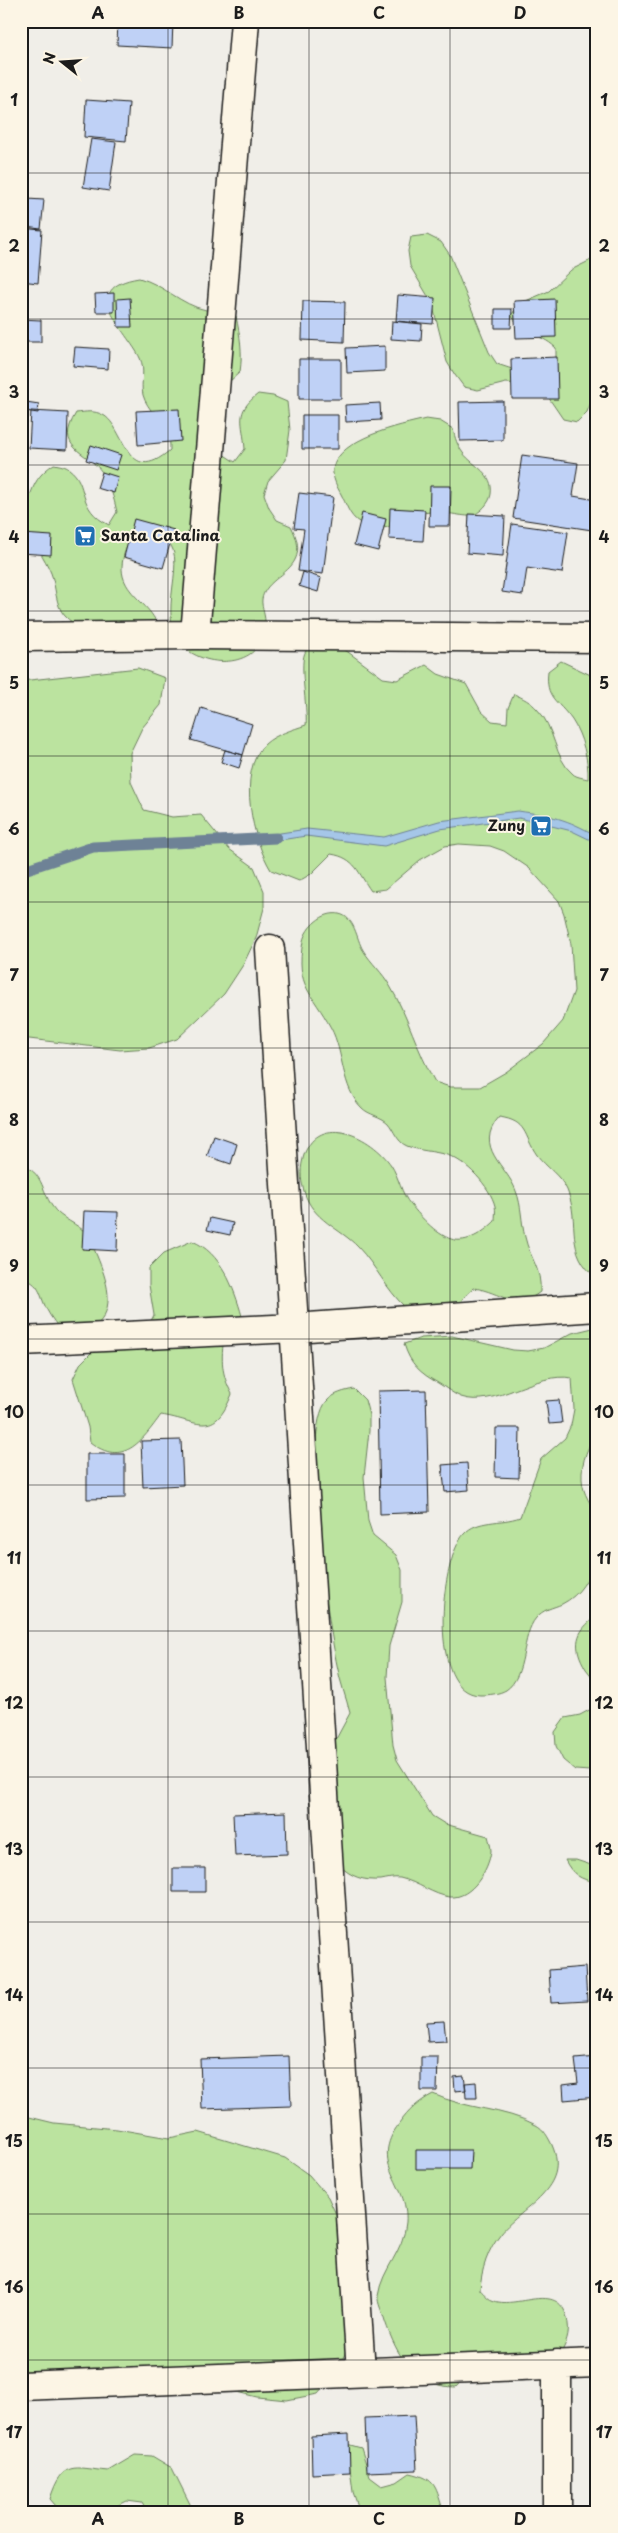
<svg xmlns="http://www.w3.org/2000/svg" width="618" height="2533" viewBox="0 0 618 2533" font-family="'Playpen Sans',sans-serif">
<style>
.green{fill:#bbe39f;stroke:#6c805e}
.water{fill:#a5c6e8;stroke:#6e8296}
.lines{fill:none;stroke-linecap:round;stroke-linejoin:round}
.stream{stroke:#6e8296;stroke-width:11}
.building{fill:#bfd1f6;stroke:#1c1c1c}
.minor-casing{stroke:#1c1c1c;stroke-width:31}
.minor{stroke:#fcf5e5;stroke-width:28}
.grid{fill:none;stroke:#1c1c1c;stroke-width:1;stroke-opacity:0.55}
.labels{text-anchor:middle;stroke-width:4;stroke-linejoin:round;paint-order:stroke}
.poi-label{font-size:15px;font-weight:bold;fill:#1c1c1c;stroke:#fcf5e5;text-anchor:start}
.neatline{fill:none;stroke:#1c1c1c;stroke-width:2}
.grid-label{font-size:16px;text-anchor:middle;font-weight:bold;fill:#1c1c1c}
</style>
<rect width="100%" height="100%" fill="#f0eee8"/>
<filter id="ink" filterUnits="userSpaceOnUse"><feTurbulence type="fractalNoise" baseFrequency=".02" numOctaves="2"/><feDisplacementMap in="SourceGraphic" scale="10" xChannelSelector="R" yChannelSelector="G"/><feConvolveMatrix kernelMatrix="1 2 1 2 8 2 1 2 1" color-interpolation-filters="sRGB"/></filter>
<g filter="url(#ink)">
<path class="green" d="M427,235L441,242L450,255L489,352L497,364L512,369L556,364V348C538,331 528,340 511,315L521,303L549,291L571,270L597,257V388L587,412L577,422L563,419L546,394L521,384L506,383L478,390L464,387L455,375L447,362L432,303L410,266L408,251L411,237Z
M139,278C163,284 181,305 206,310C222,313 218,305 236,316C240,336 243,352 240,372L229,382L223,454L235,462L245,449C243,421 234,413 258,394L273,396L287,402L290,430L286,460L268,481L264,494L269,508L277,520L291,526C315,572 267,572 262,599C261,607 266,616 265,625C264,666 212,670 186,649C149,618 196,552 161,537C153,534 142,534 134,533C97,595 157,595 160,636C160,641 157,647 155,651C130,651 82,634 65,616C55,606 56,585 51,573C37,539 15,533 31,493C36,479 42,472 54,464C59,465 66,466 69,469C90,484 75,508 109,525L117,512C114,499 110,483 102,472C86,450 54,449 76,413C86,412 94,410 103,415C125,426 126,489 170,450C170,445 170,439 168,435C163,421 147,410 143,395C140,382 146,371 140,358C127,331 76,288 139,278Z
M426,419L440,421L453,429C455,438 457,445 463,453C474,467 494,473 491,494C490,503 480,513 471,516C466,517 440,511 430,512C405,514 387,540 359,522C349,516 346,503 341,494C337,487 332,477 333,469C338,438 401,425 426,419Z
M320,643L348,652L383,678L397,680L426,665L438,674L466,684L481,711L492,721L507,723L508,708L514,694C523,698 531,702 537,709C555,726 554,759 573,774C576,777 584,778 588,779C589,761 582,735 572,720C557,699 545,699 548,671L561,661L597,678V1278C563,1252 581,1223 567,1190C561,1176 546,1167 537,1155C523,1135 528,1121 499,1117C473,1148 507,1165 516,1191C522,1206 521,1222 525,1237C530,1259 542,1269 540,1292C515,1312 502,1292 474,1288L463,1298L457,1311L405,1307C386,1289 376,1266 358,1247C340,1228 312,1220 304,1191C300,1178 300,1168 304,1155C320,1111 372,1137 391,1165C399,1177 401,1194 411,1205C421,1217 438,1237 455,1240C470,1242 485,1231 495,1221C495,1216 496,1210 495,1206C490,1186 466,1161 447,1155C434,1151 419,1151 407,1146C397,1142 394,1130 388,1123C381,1116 369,1115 362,1108C341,1088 344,1052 331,1028C312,992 295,987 303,941C306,927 323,911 339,914C355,917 356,938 363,950C371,963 383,973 390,986C408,1016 417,1051 435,1082L450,1087H480L506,1072L543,1044L563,1021L574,991L571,944L564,914L559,901L529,868L504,851L490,846L459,844L445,846L420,860L386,889L371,891C358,873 356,858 331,854L311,874L299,881L271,870C253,841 236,772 265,744C276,734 292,730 306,725C308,707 298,661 306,651C309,648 316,645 320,643Z
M138,668L165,678L161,705L142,728L130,753L131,782L144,810L172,817L201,815L229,849L254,867L264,891V908L256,938L243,965L224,994L177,1039L149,1048L120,1050L21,1038V681Z
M21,1165C43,1172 41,1189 52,1206C61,1220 78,1223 88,1235C92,1240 94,1250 97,1256C106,1278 118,1310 94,1327C87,1332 72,1331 63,1333C57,1325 51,1318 47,1310C38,1292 42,1285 21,1277Z
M192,1241C221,1252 234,1288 242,1316L236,1328L224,1337C221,1359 221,1374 232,1394C214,1440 199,1421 161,1415C142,1441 123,1468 90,1442L88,1427L73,1379L80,1364L91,1353L146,1330L154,1315L149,1285V1268L164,1253Z
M597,1327C597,1351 597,1375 597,1399C597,1407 599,1418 597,1426C593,1441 583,1454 582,1472C581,1492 588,1498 596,1514C600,1525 597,1548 594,1559C590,1578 580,1595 562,1604C553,1608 543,1609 536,1618C521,1635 527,1676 506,1690C499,1694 489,1695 480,1695C428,1694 439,1562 464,1534C477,1519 501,1524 520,1517L541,1459L565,1438L571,1425L574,1409L572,1378C536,1371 495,1409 461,1397C453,1394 445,1387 438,1383C420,1373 410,1364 404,1344L421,1338L452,1336L513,1350L528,1351L544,1348L572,1333Z
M354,1389L365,1400L369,1415V1431L364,1477L368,1521L373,1536L396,1555L402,1570V1602L389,1646L387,1677L393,1745L397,1760L432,1816L445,1824L488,1836C489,1840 491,1846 491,1851C489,1869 472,1899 450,1897C433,1895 418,1882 400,1878C393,1877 387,1879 381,1880C363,1881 351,1877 339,1865L328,1754L350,1713C346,1697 340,1682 337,1665C328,1622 299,1431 327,1401C334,1393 345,1391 354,1389Z
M597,1616V1764L590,1771L575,1770L563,1760L556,1746L555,1732L565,1718L580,1715L593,1708C595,1699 597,1691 594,1681C593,1677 589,1673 586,1669C572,1646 575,1631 597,1616Z
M565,1860H576L597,1867V1882C580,1880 572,1874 565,1860Z
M433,2094C465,2109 504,2108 536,2125C544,2129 548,2137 552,2145C571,2188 523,2206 501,2233C488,2249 481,2270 480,2290C484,2293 488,2299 492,2300C515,2311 558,2280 567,2318C570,2331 568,2340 562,2351L466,2376L456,2387C414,2387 397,2356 385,2321C383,2313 377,2303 378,2296C382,2268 404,2252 406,2222C409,2182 368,2165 399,2124C409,2110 418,2102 433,2094Z
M21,2113L25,2116L54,2123L117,2129L169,2138L198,2132L285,2158L309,2175L328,2197L341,2225L349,2345L336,2373L318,2394L287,2400L257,2397L228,2390L21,2395Z
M347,2444L361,2448L370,2477L382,2486L397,2482L410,2473C438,2479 435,2488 444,2512H360L353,2492Z
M135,2455L152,2456L172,2468L194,2512H147L142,2503L127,2501L104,2512H61L50,2499C63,2459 73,2468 108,2471Z"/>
<path class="water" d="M518,811C553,816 565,818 597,836V843L572,831L519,818L440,829L384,846L306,836L261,843L260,836L307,829L384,837L439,821Z"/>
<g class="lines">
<path class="stream" d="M21,871L93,847L276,838"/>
</g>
<path class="building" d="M118,21H173L172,48L117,45Z
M86,100L129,103L126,141L84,137Z
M91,139L116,142L109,191L83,187Z
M27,199L44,200L41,229L25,227Z
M21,228L42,230L38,283L21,281Z
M114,293V312H96L95,294Z
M398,295L435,298L433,324L396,321Z
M130,298L132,327H118L117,299Z
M555,299L556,337L516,338L514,301Z
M303,301L345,302L344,342L302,340Z
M495,309H512L511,328H495Z
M21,319L41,320V342H21Z
M392,321L422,324L421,341L391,339Z
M385,346V371L347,373L346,348Z
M75,347L109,349L108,369L73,366Z
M557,357L558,399H512L511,359Z
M299,359H341V399H299Z
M21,376H25L21,398Z
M503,401V440L460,441L459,402Z
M26,402L39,404L38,413L25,411Z
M380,403L381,420L346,422L345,405Z
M179,409L181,441L138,445L136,411Z
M31,411L68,413L67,450L29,448Z
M302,415H338V449H302Z
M91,445L121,455L116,470L86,460Z
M522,455L578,463L573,496L597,500L592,530L513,518Z
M102,472L118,477L114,493L97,488Z
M430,486H451L450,526H429Z
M299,493L333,497L323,574L298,571L304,529L294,528Z
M390,508L425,510L423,541L389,539Z
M362,513L386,519L378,551L354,545Z
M469,514L505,516L503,556L467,553Z
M134,519L174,530L163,568L124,557Z
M512,524L568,532L562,573L527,568L523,595L502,592Z
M22,534L52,536L51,555L21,553Z
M303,572L321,578L318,592L299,586Z
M201,708L252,724L243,755L191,740Z
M225,750L243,755L239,768L221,762Z
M214,1136L237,1144L231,1164L207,1156Z
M84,1211L118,1212L117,1251L82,1249Z
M210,1218L233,1223L230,1235L207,1230Z
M426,1390L429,1512L380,1514L378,1391Z
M559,1400L562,1423L549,1424L546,1401Z
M496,1428H520L519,1478L495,1477Z
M181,1440L183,1485L143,1487L141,1441Z
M87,1454H125V1498L87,1499Z
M467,1463L469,1490L445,1492L442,1465Z
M286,1812L287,1854L235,1856L233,1814Z
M591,1824H597V1856H594Z
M173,1868H205V1892H173Z
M585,1967L587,2001L551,2003L549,1970Z
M444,2021L446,2041L428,2042L426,2022Z
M289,2056L291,2106L202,2109L200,2059Z
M421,2057H438L437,2091H421Z
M597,2057V2097L564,2100L563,2085L578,2083L575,2059Z
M464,2076L466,2090L455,2091L454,2077Z
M476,2082L477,2098H466L465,2083Z
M416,2150H471L470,2169H416Z
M597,2287V2316H596L594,2288Z
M414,2416L417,2470L367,2472L365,2418Z
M349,2434L350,2472L312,2474L311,2436Z"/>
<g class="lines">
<g class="minor-casing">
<path id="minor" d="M195,635L245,21
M21,637L195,635L597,638
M270,949L361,2372
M21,1341L294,1328L597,1307
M557,2364V2512
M21,2386L597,2363"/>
</g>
<use href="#minor" class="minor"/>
</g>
</g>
<path class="grid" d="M168,21V2512M309,21V2512M450,21V2512M21,173H597M21,319H597M21,465H597M21,611H597M21,756H597M21,902H597M21,1048H597M21,1194H597M21,1339H597M21,1485H597M21,1631H597M21,1777H597M21,1922H597M21,2068H597M21,2214H597M21,2360H597"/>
<defs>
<g id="supermarket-square" transform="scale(1.125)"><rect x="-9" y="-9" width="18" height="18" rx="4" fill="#1f6fb2" stroke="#fcf5e5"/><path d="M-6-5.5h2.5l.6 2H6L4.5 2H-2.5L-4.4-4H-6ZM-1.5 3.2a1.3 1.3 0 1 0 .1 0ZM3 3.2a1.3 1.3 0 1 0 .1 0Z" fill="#fff"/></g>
</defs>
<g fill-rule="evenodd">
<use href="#supermarket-square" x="85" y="536"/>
<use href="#supermarket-square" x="541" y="826"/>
</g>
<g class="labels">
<g class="poi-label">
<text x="101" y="541">Santa Catalina</text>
<text x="525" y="831" text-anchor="end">Zuny</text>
</g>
</g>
<rect width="618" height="2533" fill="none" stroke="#fcf5e5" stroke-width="55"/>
<g transform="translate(62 62) rotate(287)" stroke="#fcf5e5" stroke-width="4" paint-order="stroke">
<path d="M0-4L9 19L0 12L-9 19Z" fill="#1c1c1c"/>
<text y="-8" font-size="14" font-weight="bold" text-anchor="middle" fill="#1c1c1c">N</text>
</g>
<rect x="28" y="28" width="562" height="2478" class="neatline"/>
<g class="grid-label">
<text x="98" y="19">A</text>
<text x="239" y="19">B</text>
<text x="379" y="19">C</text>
<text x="520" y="19">D</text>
<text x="14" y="106">1</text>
<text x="604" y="106">1</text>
<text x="14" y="252">2</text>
<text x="604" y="252">2</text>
<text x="14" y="398">3</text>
<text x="604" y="398">3</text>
<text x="14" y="543">4</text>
<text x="604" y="543">4</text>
<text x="14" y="689">5</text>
<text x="604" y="689">5</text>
<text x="14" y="835">6</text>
<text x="604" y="835">6</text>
<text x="14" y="981">7</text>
<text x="604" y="981">7</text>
<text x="14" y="1126">8</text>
<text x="604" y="1126">8</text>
<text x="14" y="1272">9</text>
<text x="604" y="1272">9</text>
<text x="14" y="1418">10</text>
<text x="604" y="1418">10</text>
<text x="14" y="1564">11</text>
<text x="604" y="1564">11</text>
<text x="14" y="1709">12</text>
<text x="604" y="1709">12</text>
<text x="14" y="1855">13</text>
<text x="604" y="1855">13</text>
<text x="14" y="2001">14</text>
<text x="604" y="2001">14</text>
<text x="14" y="2147">15</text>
<text x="604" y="2147">15</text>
<text x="14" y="2293">16</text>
<text x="604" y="2293">16</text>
<text x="14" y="2438">17</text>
<text x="604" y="2438">17</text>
<text x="98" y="2525">A</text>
<text x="239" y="2525">B</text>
<text x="379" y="2525">C</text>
<text x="520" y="2525">D</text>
</g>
</svg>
